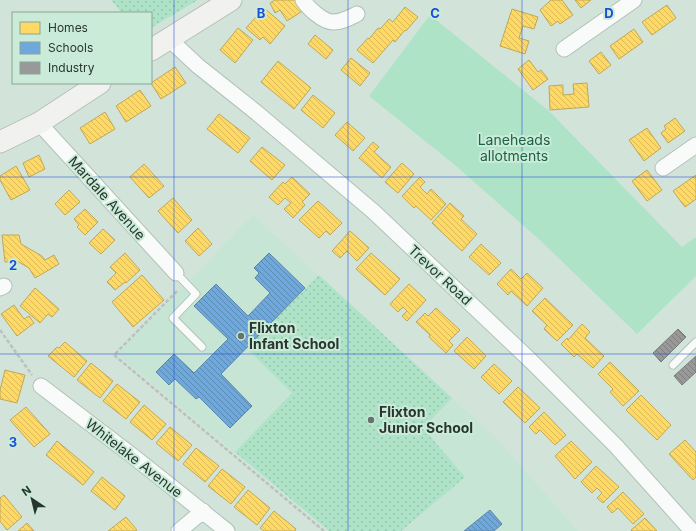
<svg xmlns="http://www.w3.org/2000/svg" width="696" height="531" viewBox="0 0 696 531" font-family="Inter,sans-serif">
<style>
.built{fill:#c7e5d4}
.grass{fill:url(#grass-dots)}
.garden{fill:#aee3c8}
.homes{fill:url(#homes-back-hatch);stroke:#bfa856}
.schools{fill:url(#schools-back-hatch);stroke:#5a86a8}
.industry{fill:url(#industry-back-hatch);stroke:#777b79}
.lines{fill:none;stroke-linecap:round;stroke-linejoin:round}
.lane-casing{stroke:#b2c0b8;stroke-width:9}
.street-casing{stroke:#b2c0b8;stroke-width:17}
.secondary-casing{stroke:#b2c0b8;stroke-width:23}
.path{stroke:#bbc2be;stroke-width:2.5;stroke-dasharray:4 2;stroke-linecap:butt}
.lane{stroke:#f8fbf9;stroke-width:7}
.street{stroke:#f8fbf9;stroke-width:15}
.secondary{stroke:#f1f1ef;stroke-width:21}
.grid{fill:none;stroke:#1d4ed8;stroke-width:1;stroke-opacity:0.55}
.poi-dot{fill:#64736b;stroke:#cbebd9;stroke-width:1.5}
.labels{text-anchor:middle;stroke-width:4;stroke-linejoin:round;paint-order:stroke}
.park-label{font-size:14px;fill:#1c6244;stroke:#cbebd9}
.street-label{font-size:14px;fill:#29362f;stroke:#cbebd9}
.poi-label{font-size:14px;font-weight:bold;fill:#29362f;stroke:#cbebd9;text-anchor:start}
.grid-label{font-size:13px;text-anchor:middle;font-weight:bold;fill:#1d4ed8;stroke:#cbebd9;stroke-width:4;stroke-linejoin:round;paint-order:stroke}
</style>
<defs>
<pattern id="grass-dots" width="8" height="8" patternUnits="userSpaceOnUse"><rect width="8" height="8" fill="#aee3c8"/><path d="M2 2h.1M6 6h.1" fill="none" stroke="#96c3ac" stroke-width="1.8" stroke-linecap="round"/></pattern>
<pattern id="homes-back-hatch" width="6" height="6" patternUnits="userSpaceOnUse"><rect width="6" height="6" fill="#ffd966"/><path d="M-1 5l2 2M0 0l6 6M5-1l2 2" fill="none" stroke="#dbbb59"/></pattern>
<pattern id="schools-back-hatch" width="6" height="6" patternUnits="userSpaceOnUse"><rect width="6" height="6" fill="#6fa8dc"/><path d="M-1 5l2 2M0 0l6 6M5-1l2 2" fill="none" stroke="#5b8ab3"/></pattern>
<pattern id="industry-back-hatch" width="6" height="6" patternUnits="userSpaceOnUse"><rect width="6" height="6" fill="#999"/><path d="M-1 5l2 2M0 0l6 6M5-1l2 2" fill="none" stroke="#7d7e7d"/></pattern>
</defs>
<rect width="100%" height="100%" fill="#d2e4da"/>
<path class="built" d="M253,215L499,441L578,531H329L117,354Z"/>
<path class="grass" d="M111,0H198L151,28V13H122Z
M319,275L452,398L423,428L465,477L401,531H329L235,452L292,393L246,348Z"/>
<path class="garden" d="M430,15L549,111L682,247L696,237V276L637,334L542,242L456,166L369,96Z"/>
<path class="homes" d="M275,0H297L304,10L287,21L280,10L275,13L270,3Z
M551,0H562L573,15L560,24L558,21L551,26L540,10Z
M575,0H591L581,8Z
M667,5L676,18L652,35L642,22Z
M405,7L418,17L406,31L405,30L395,42L393,40L373,63L357,50L368,38L369,39L378,28L380,29L389,19L393,22Z
M264,8L285,26L270,44L263,37L260,40L246,28Z
M512,9L538,17L534,29L523,26L519,38L529,41L525,54L500,46Z
M238,28L253,40L235,63L220,50Z
M634,29L643,42L619,59L610,46Z
M315,35L333,50L326,59L308,44Z
M601,52L611,65L599,74L589,61Z
M351,58L370,73L360,86L341,70Z
M529,60L538,72L541,70L548,79L533,90L518,69Z
M278,61L311,88L294,109L261,82Z
M175,67L186,83L161,99L151,83Z
M587,83L589,107L550,110L549,86L563,85V95L574,94L573,84Z
M140,90L151,106L126,122L116,106Z
M313,95L335,113L323,128L301,110Z
M105,112L115,129L90,144L80,128Z
M219,114L250,138L238,153L207,129Z
M675,118L685,131L668,143L661,133L666,129L664,126Z
M347,122L365,138L353,151L335,135Z
M647,128L661,148L644,161L629,140Z
M373,142L379,147L374,152L391,167L382,178L359,158Z
M262,147L285,165L272,180L250,161Z
M39,155L45,169L29,177L23,163Z
M402,163L414,174L398,193L385,182Z
M144,164L164,186L149,198L130,177Z
M16,166L30,190L11,200L0,180V176Z
M647,170L662,190L647,201L632,181Z
M696,175V199L685,207L673,191Z
M292,177L310,194L302,202L305,205L293,218L284,209L291,203L285,198L278,205L269,197L283,182L285,184Z
M420,177L425,182L420,187L427,194L431,189L446,204L431,220L416,206L414,208L402,196Z
M69,190L80,202L65,215L55,204Z
M173,198L192,220L178,233L158,211Z
M318,201L342,223L330,235L326,231L319,238L299,220Z
M450,203L464,216L461,219L477,234L462,251L432,223Z
M85,209L98,222L85,235L77,227L79,225L74,219Z
M198,228L212,244L199,256L185,241Z
M103,229L115,240L101,254L89,243Z
M350,231L369,248L357,261L347,251L340,258L332,251Z
M2,235H19L21,244L42,256L45,260L54,255L59,264L35,278L29,268L17,261L5,262Z
M481,244L501,263L489,275L469,257Z
M125,253L140,270L126,283L125,282L115,290L107,282L116,273L110,267Z
M371,253L400,279L385,295L356,269Z
M511,269L521,279L527,273L543,288L527,306L511,291L508,295L497,284Z
M142,275L164,300L133,327L112,302Z
M409,284L426,300L407,321L402,316L407,311L403,307L398,312L390,304Z
M35,288L59,309L52,317L48,314L40,323L20,306Z
M545,298L573,325L557,341L544,329L547,325L532,311Z
M14,305L24,319L29,316L34,323L17,336L1,314Z
M436,308L460,330L449,341L453,345L446,353L429,337L430,335L416,322L425,313L428,316Z
M582,324L590,332L585,338L604,356L593,368L577,354L574,357L561,344L567,338L568,340Z
M467,337L486,356L474,369L454,351Z
M65,342L87,361L74,377L48,356L57,347L59,348Z
M610,362L639,391L623,406L610,392L613,389L598,374Z
M91,363L113,381L100,398L77,380Z
M494,364L512,381L499,394L481,377Z
M5,370L25,375L17,403L0,399V390Z
M117,384L140,402L126,419L103,401Z
M518,387L540,408L525,423L503,402Z
M641,395L671,425L657,440L626,410Z
M144,405L166,424L152,440L130,422Z
M26,407L50,434L34,447L10,420Z
M544,412L566,435L555,445L540,430L536,434L529,427Z
M170,427L192,445L178,461L156,443Z
M685,440L696,452V477L693,480L669,454Z
M57,441L94,472L83,485L46,455Z
M571,441L592,462L575,479L555,456Z
M196,448L219,466L205,482L183,464Z
M596,466L619,487L603,503L597,498L602,493L597,488L592,493L581,482Z
M222,469L245,487L231,504L208,486Z
M102,477L125,496L115,510L91,491Z
M248,490L270,508L257,525L234,507Z
M623,492L644,514L633,524L618,508L612,513L607,507Z
M4,495L22,517L7,530L0,521V498Z
M274,511L296,529L295,531H264L260,528Z
M126,517L137,530L135,531H108Z
M645,518L657,531H632L631,530Z
M27,523L34,531H18Z"/>
<path class="schools" d="M269,253L305,288L221,374L252,406L230,428L199,397L196,399L175,379L169,385L156,372L174,354L194,373L228,339L194,306L216,284L248,316L270,293L255,278L259,273L254,268Z
M490,510L502,524L494,531H464Z"/>
<path class="industry" d="M678,329L686,337L661,362L653,353Z
M696,356V372L682,385L674,376Z"/>
<g class="lines">
<g class="lane-casing">
<path id="lane" d="M176,273L196,294L173,318L202,347
M673,365L696,342"/>
</g>
<g class="street-casing">
<path id="street" d="M303,0C308,8 323,22 333,22C342,22 349,18 357,14
M169,39L198,66L257,113L374,212L531,361L616,446L692,531
M564,49L634,0
M39,123L176,273
M663,168L696,145
M0,288L4,286
M41,386L134,457L227,531
M179,531L203,511"/>
</g>
<g class="secondary-casing">
<path id="secondary" d="M151,50L231,0
M0,142L39,123L100,83"/>
</g>
<path class="path" d="M177,291L114,355L324,531
M0,330L32,375"/>
<use href="#lane" class="lane"/>
<use href="#street" class="street"/>
<use href="#secondary" class="secondary"/>
</g>
<path class="grid" d="M174,0V531M348,0V531M522,0V531M0,177H696M0,354H696"/>
<g class="poi-dot">
<circle cx="241" cy="336" r="4"/>
<circle cx="371" cy="420" r="4"/>
</g>
<g class="labels">
<g class="park-label">
<text x="514" y="145">Laneheads<tspan x="514" dy="16">allotments</tspan></text>
</g>
<g class="street-label">
<text transform="translate(107 198) rotate(48)" y="5">Mardale Avenue</text>
<text transform="translate(440 275) rotate(43)" y="5">Trevor Road</text>
<text transform="translate(134 458) rotate(38)" y="5">Whitelake Avenue</text>
</g>
<g class="poi-label">
<text x="249" y="333">Flixton<tspan x="249" dy="16">Infant School</tspan></text>
<text x="379" y="417">Flixton<tspan x="379" dy="16">Junior School</tspan></text>
</g>
</g>
<g class="grid-label">
<text x="261" y="18">B</text>
<text x="435" y="18">C</text>
<text x="609" y="18">D</text>
<text x="13" y="270">2</text>
<text x="13" y="447">3</text>
</g>
<rect x="12" y="12" width="140" height="72" fill="#cbebd9" stroke="#8aa395"/>
<rect x="20" y="22" width="20" height="12" fill="#ffd966" stroke="#8aa395"/>
<text x="48" y="32" font-size="12" fill="#29362f">Homes</text>
<rect x="20" y="42" width="20" height="12" fill="#6fa8dc" stroke="#8aa395"/>
<text x="48" y="52" font-size="12" fill="#29362f">Schools</text>
<rect x="20" y="62" width="20" height="12" fill="#999999" stroke="#8aa395"/>
<text x="48" y="72" font-size="12" fill="#29362f">Industry</text>
<g transform="translate(32 499) rotate(325)" stroke="#cbebd9" stroke-width="3" paint-order="stroke">
<path d="M0-3L7 15L0 10L-7 15Z" fill="#29362f"/>
<text y="-6" font-size="11" font-weight="bold" text-anchor="middle" fill="#29362f">N</text>
</g>
</svg>
